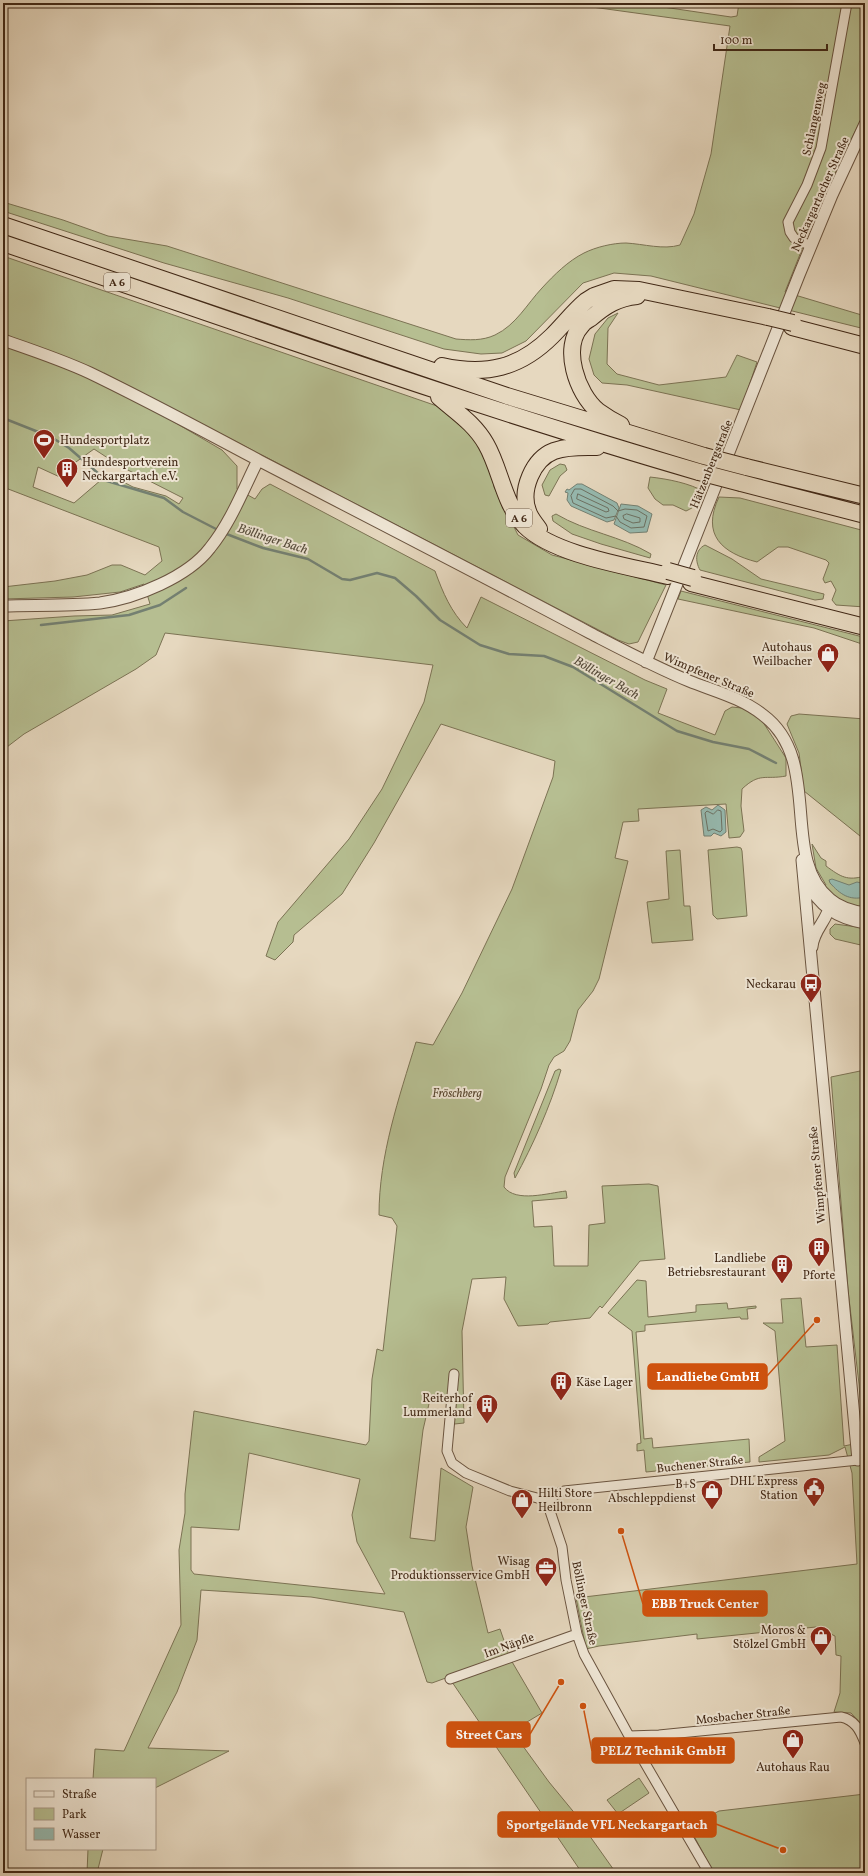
<svg xmlns="http://www.w3.org/2000/svg" width="868" height="1876" viewBox="0 0 868 1876" font-family="Vollkorn,serif">
<style>
.green{fill:#b6be91;stroke:#7c7354;fill-rule:evenodd}
.water{fill:#96bab0;stroke:#748072}
.lines{fill:none;stroke-linecap:round;stroke-linejoin:round}
.shore{stroke:#6c7163;stroke-width:1}
.stream{stroke:#748072;stroke-width:2.5}
.minor-casing{stroke:#6a5440;stroke-width:11}
.tertiary-casing{stroke:#6a5440;stroke-width:13}
.motorway-casing{stroke:#412816;stroke-width:18}
.minor{stroke:#efe6d5;stroke-width:9}
.tertiary{stroke:#efe6d5;stroke-width:11}
.motorway{stroke:#e6d8bf;stroke-width:16}
.motorway-bridge-casing{stroke:#412816;stroke-width:18;stroke-linecap:butt}
.motorway-bridge{stroke:#e6d8bf;stroke-width:16}
.labels{text-anchor:middle;stroke-width:4;stroke-linejoin:round;paint-order:stroke}
.shield{fill:#efe6d5;stroke:#75614f;stroke-width:1}
.shield-label{font-size:11px;font-weight:bold;fill:#412816}
.street-label{font-size:12px;fill:#412816;stroke:#efe6d5}
.poi-label{font-size:12px;fill:#412816;stroke:#efe6d5;text-anchor:end}
.park-label{font-size:12px;font-style:italic;fill:#58462f;stroke:#efe6d5}
.water-label{font-size:13px;font-style:italic;fill:#564c3c;stroke:#efe6d5}
.leader{fill:none;stroke:#cf520e;stroke-width:1.5}
.callout-dot{fill:#cf520e;stroke:#efe6d5;stroke-width:1.5}
.callout{fill:#cf520e;stroke:#cf520e;stroke-width:1.5}
.callout-label{font-size:13px;text-anchor:middle;font-weight:bold;fill:#fff}
</style>
<rect width="100%" height="100%" fill="#e6d8bf"/>
<filter id="stains"><feTurbulence type="fractalNoise" baseFrequency=".005" numOctaves="4"/><feColorMatrix values="0 0 0 0 .2 0 0 0 0 .09 0 0 0 0 .02 0 0 0 .5 -.17"/></filter>
<radialGradient id="worn" r=".72"><stop offset=".6" stop-color="#630" stop-opacity="0"/><stop offset="1" stop-color="#630" stop-opacity=".3"/></radialGradient>
<path class="green" d="M563,3H636L731,17L737,16L739,3H865V111L818,209L785,292L865,316V329L651,276L614,273L583,283L526,341L502,353L481,354L444,349L288,298L164,263L3,211V202L63,220L108,236L167,246L456,339C469,340 482,341 495,335C516,325 527,304 542,288C554,275 568,261 584,253C596,247 613,243 626,243C644,244 663,250 680,245L694,214L711,154L730,26Z
M3,256L437,406L455,416L469,429L493,471L494,487L518,535L552,555L666,585L638,642L629,644L618,640L104,373L98,383L157,412L222,450L237,466V489L255,499L262,489L270,484L435,571C443,593 451,612 467,628L481,597L645,680L667,689L658,713L715,735L725,711L732,707L742,708L761,719L786,758V776C765,780 760,772 742,789L741,806L744,831L740,837L729,838L726,804L638,809L639,821L623,822L615,858L628,861L599,979L593,991L578,1010L570,1041L564,1051L554,1057L549,1065L541,1089L505,1177L504,1187C516,1203 548,1193 566,1191L567,1198L532,1201L534,1227L552,1226L554,1266H588L589,1225L605,1223L602,1186L649,1184L658,1186L665,1259L640,1261L602,1308L600,1306L590,1318L550,1322L548,1324L518,1326L504,1299L506,1277L472,1279L462,1331L464,1423L445,1425L448,1395H431L423,1430L410,1538L435,1541L441,1468L473,1487L466,1527L472,1566L488,1633L500,1629L509,1655L432,1683L427,1682L404,1612L311,1597L201,1590L197,1640L177,1692L148,1748L229,1751L155,1788V1779H93L95,1749L124,1751L181,1625L179,1550L185,1513V1494L194,1411L366,1445L369,1441L372,1379L377,1349L383,1351L397,1226L392,1218L379,1215C379,1155 399,1098 416,1042L433,1045L462,993L512,889L553,777L555,761L441,724L374,843L342,894L294,935L293,942L275,960L266,956L278,922L349,839L382,789L424,702L433,665L165,633L156,655L136,669L24,734L3,750V621L74,616L112,615L150,604L144,584L120,592L73,597L3,599V587L55,581L87,575L112,565H121L145,575L162,561L159,547L3,487ZM94,449L120,466L183,498L179,504L166,496L133,487L108,474L74,503L33,487L38,467L62,478L69,467ZM249,1453L360,1479L352,1515L357,1542L385,1594L194,1574L191,1570V1527L239,1530Z
M618,313L608,328L607,364L617,374L659,385L726,377L737,355L757,362L741,410L627,385L602,383L594,375L589,359L595,334L608,318Z
M560,464L565,465L567,470L560,476L549,496L545,495L542,485L550,470Z
M650,477C668,479 689,483 705,492C701,502 695,507 686,511L673,505H663L655,499L648,488Z
M719,497L740,498L865,531V607L836,605L832,600L836,590L831,581L825,583L823,579L829,563L826,560L788,547H778L757,562C722,553 701,535 719,497Z
M556,514C586,532 621,536 651,554L650,558L601,544L572,534L553,521L552,516Z
M705,545L732,559L761,579L824,594L823,599L815,600L700,570C695,561 695,550 705,545Z
M681,591L863,637L865,638V645L814,628L678,599Z
M799,714L865,719V840L804,791L799,753L787,724L791,716Z
M812,844L821,858L826,861V866C841,877 847,881 865,876V909L844,903L824,887L826,885L816,868Z
M737,847L741,848L742,851L747,916L717,919L713,915L708,850Z
M680,850L684,906H690L693,940L652,943L647,902L669,899L666,851Z
M835,924L865,928V946L835,939L830,934V929Z
M559,1069L561,1070C550,1107 533,1145 515,1178L514,1173L555,1071Z
M865,1070V1729L851,1713L834,1712L840,1693L841,1656L836,1655L835,1636L816,1627L697,1639V1634L599,1646L586,1649L576,1598L857,1564L852,1473L845,1447L829,1455L759,1462V1457L785,1441L775,1331L763,1323H783L781,1299L801,1298L806,1347L837,1345L844,1446L863,1442L859,1384L848,1290L831,1077Z
M637,1280L646,1281L648,1317L696,1312V1305L727,1303L728,1309L756,1306V1308L747,1309L748,1319H741L740,1317L645,1325V1331L636,1332L644,1439L652,1438L653,1448L749,1439L750,1462L646,1472L644,1450L637,1451V1444L641,1443L632,1331L608,1313Z
M511,1660L542,1713L512,1731L549,1782L577,1816V1818L616,1873H582L452,1682Z
M639,1778L649,1793L618,1814L607,1800Z
M865,1794V1873H714L689,1827L719,1811Z
M88,1849H103L97,1873H87Z"/>
<path class="water" d="M577,484H582L617,503L619,508L614,520L607,522L571,506L567,500L568,493L565,492L567,489L569,490Z
M621,504L638,506L652,514L647,532L630,533L614,524Z
M718,805L725,810L726,832L721,836L714,833L711,836H704L701,810L706,807L712,810Z
M832,879L849,885L857,882L865,884V897C849,901 840,894 830,883L829,880Z"/>
<g class="lines">
<path class="shore" d="M575,489H581L613,506L618,511L625,509L637,510L647,516L644,527L631,528L620,522L616,516L606,518L573,503L571,496Z
M578,494L608,508L609,511L606,512L577,499Z
M627,514L640,518V522L633,523L624,519L623,516Z
M718,810L721,811L722,830L720,832L713,829L708,831L705,813L707,811L713,814Z"/>
<path class="stream" d="M3,418L51,437L69,448L107,481L164,498L183,512L218,530
M224,533L263,548L308,559L342,579L350,580L377,573L395,578L416,596L440,620L480,645L509,654L544,656L573,667L677,731L713,742L749,749L776,763
M41,625L129,615L160,605L186,588"/>
<g class="minor-casing">
<path id="minor" d="M811,246L794,238L790,232L788,222L807,185L821,148L847,3
M454,1374L447,1451L452,1463L466,1473L510,1491L549,1501
M549,1501V1508L562,1547L566,1580L577,1634L584,1654L628,1734L709,1873
M549,1501L557,1493L564,1491L858,1460
M450,1679L577,1634
M629,1736L659,1735L841,1717C855,1720 860,1730 865,1743"/>
</g>
<g class="tertiary-casing">
<path id="tertiary" d="M3,340C32,350 62,360 90,373C148,401 204,431 260,461C370,518 481,575 590,633C623,650 655,667 689,681C714,691 742,698 763,715C824,760 779,858 830,899C839,907 853,911 865,913
M3,606C35,605 69,606 100,603C136,598 188,577 210,548C231,522 243,490 258,460
M646,662L799,275L832,195L865,124
M802,860L858,1460
M805,880C820,906 835,918 865,923
M812,947C813,930 828,920 830,904"/>
</g>
<g class="motorway-casing">
<path id="motorway" d="M3,225L507,396L704,456
M3,243C235,321 464,404 699,472
M792,327L865,346
M442,366C486,376 520,368 552,336C564,324 574,311 586,301L594,296L614,289L639,290L768,317
M439,397C456,412 474,423 486,444C501,470 503,503 525,526C554,555 628,566 668,576
M621,425C613,421 605,416 598,411C577,394 561,347 582,325C584,322 588,320 591,318C606,305 618,298 637,296
M746,467L865,496
M741,483L865,515
M539,529C535,523 530,518 528,511C520,490 533,459 554,451C568,446 583,447 597,447
M691,583L865,627"/>
</g>
<use href="#minor" class="minor"/>
<use href="#tertiary" class="tertiary"/>
<use href="#motorway" class="motorway"/>
<g class="motorway-bridge-casing">
<path id="motorway-bridge" d="M768,317L793,323
M704,456L746,467
M699,472L741,483
M668,571L693,578"/>
</g>
<use href="#motorway-bridge" class="motorway-bridge"/>
</g>
<defs>
<g id="stadium-pin" transform="scale(1.15)"><path d="M0 17L-7.5 6A9.5 9.5 0 1 1 7.5 6Z" fill="#8f2418" stroke="#efe6d5"/><path d="M0-5a6.5 5 0 1 0 0 10a6.5 5 0 1 0 0-10ZM-3.5-1.8h7v3.6h-7Z" fill="#fff"/></g>
<g id="building-pin" transform="scale(1.15)"><path d="M0 17L-7.5 6A9.5 9.5 0 1 1 7.5 6Z" fill="#8f2418" stroke="#efe6d5"/><path d="M-4-6H4V6H1V3H-1V6H-4ZM-2.5-4.3h1.7v1.8h-1.7ZM.8-4.3h1.7v1.8H.8ZM-2.5-1h1.7V.8h-1.7ZM.8-1h1.7V.8H.8Z" fill="#fff"/></g>
<g id="shop-pin" transform="scale(1.15)"><path d="M0 17L-7.5 6A9.5 9.5 0 1 1 7.5 6Z" fill="#8f2418" stroke="#efe6d5"/><path d="M-5-2.5h2.3a2.7 3.5 0 0 1 5.4 0H5L5.5 6h-11ZM-1.5-2.5h3a1.5 2.3 0 0 0-3 0Z" fill="#fff"/></g>
<g id="bus-pin" transform="scale(1.15)"><path d="M0 17L-7.5 6A9.5 9.5 0 1 1 7.5 6Z" fill="#8f2418" stroke="#efe6d5"/><path d="M-5-6H5V4H4V6H2V4H-2V6H-4V4H-5ZM-3.5-4V0h7V-4ZM-3.5 1.2v1.5H-2V1.2ZM2 1.2v1.5H3.5V1.2Z" fill="#fff"/></g>
<g id="civic-pin" transform="scale(1.15)"><path d="M0 17L-7.5 6A9.5 9.5 0 1 1 7.5 6Z" fill="#8f2418" stroke="#efe6d5"/><path d="M-.6-6.5H3V-4.5H.6V-3L4-1V1h2V6H-6V1h2V-1L-.6-3ZM-1.2 2.5V6h2.4V2.5Z" fill="#fff"/></g>
<g id="office-pin" transform="scale(1.15)"><path d="M0 17L-7.5 6A9.5 9.5 0 1 1 7.5 6Z" fill="#8f2418" stroke="#efe6d5"/><path d="M-6-3h4V-5.5h4V-3h4V5H-6ZM-1-4.5V-3h2v-1.5ZM-6 0V1H6V0Z" fill="#fff"/></g>
</defs>
<g fill-rule="evenodd">
<use href="#stadium-pin" x="44" y="440"/>
<use href="#building-pin" x="67" y="469"/>
<use href="#shop-pin" x="828" y="654"/>
<use href="#bus-pin" x="811" y="984"/>
<use href="#building-pin" x="819" y="1248"/>
<use href="#building-pin" x="782" y="1265"/>
<use href="#building-pin" x="561" y="1382"/>
<use href="#building-pin" x="487" y="1405"/>
<use href="#civic-pin" x="814" y="1488"/>
<use href="#shop-pin" x="712" y="1491"/>
<use href="#shop-pin" x="522" y="1500"/>
<use href="#office-pin" x="546" y="1568"/>
<use href="#shop-pin" x="821" y="1637"/>
<use href="#shop-pin" x="793" y="1740"/>
</g>
<g class="labels">
<g class="shield">
<rect x="104" y="273" width="26" height="18" rx="3"/>
<rect x="506" y="509" width="26" height="18" rx="3"/>
</g>
<g class="shield-label">
<text x="117" y="286">A 6</text>
<text x="519" y="522">A 6</text>
</g>
<g class="street-label">
<text transform="translate(814 119) rotate(-78)" y="4">Schlangenweg</text>
<text transform="translate(820 194) rotate(-66)" y="4">Neckargartacher Straße</text>
<text transform="translate(711 464) rotate(-68)" y="4">Hätzenbergstraße</text>
<text transform="translate(709 675) rotate(23)" y="4">Wimpfener Straße</text>
<text transform="translate(817 1175) rotate(-95)" y="4">Wimpfener Straße</text>
<text transform="translate(700 1464) rotate(-6)" y="4">Buchener Straße</text>
<text transform="translate(585 1603) rotate(78)" y="4">Böllinger Straße</text>
<text transform="translate(509 1645) rotate(-20)" y="4">Im Näpfle</text>
<text transform="translate(743 1715) rotate(-6)" y="4">Mosbacher Straße</text>
</g>
<g class="poi-label">
<text x="60" y="444" text-anchor="start">Hundesportplatz</text>
<text x="82" y="466" text-anchor="start">Hundesportverein<tspan x="82" dy="14">Neckargartach e.V.</tspan></text>
<text x="812" y="651">Autohaus<tspan x="812" dy="14">Weilbacher</tspan></text>
<text x="796" y="988">Neckarau</text>
<text x="766" y="1262">Landliebe<tspan x="766" dy="14">Betriebsrestaurant</tspan></text>
<text x="819" y="1279" text-anchor="middle">Pforte</text>
<text x="576" y="1386" text-anchor="start">Käse Lager</text>
<text x="472" y="1402">Reiterhof<tspan x="472" dy="14">Lummerland</tspan></text>
<text x="798" y="1485">DHL Express<tspan x="798" dy="14">Station</tspan></text>
<text x="696" y="1488">B+S<tspan x="696" dy="14">Abschleppdienst</tspan></text>
<text x="538" y="1497" text-anchor="start">Hilti Store<tspan x="538" dy="14">Heilbronn</tspan></text>
<text x="530" y="1565">Wisag<tspan x="530" dy="14">Produktionsservice GmbH</tspan></text>
<text x="806" y="1634">Moros &amp;<tspan x="806" dy="14">Stölzel GmbH</tspan></text>
<text x="793" y="1771" text-anchor="middle">Autohaus Rau</text>
</g>
<g class="park-label">
<text x="457" y="1097">Fröschberg</text>
</g>
<g class="water-label">
<text transform="translate(273 538) rotate(18)" y="5">Böllinger Bach</text>
<text transform="translate(607 677) rotate(30)" y="5">Böllinger Bach</text>
</g>
</g>
<path class="leader" d="M817 1320L767 1376M621 1531L643 1604M561 1682L530 1734M583 1706L592 1751M783 1850L716 1824"/>
<g class="callout-dot">
<circle cx="817" cy="1320" r="4"/>
<circle cx="621" cy="1531" r="4"/>
<circle cx="561" cy="1682" r="4"/>
<circle cx="583" cy="1706" r="4"/>
<circle cx="783" cy="1850" r="4"/>
</g>
<g class="callout">
<rect x="648" y="1364" width="119" height="25" rx="4"/>
<rect x="643" y="1591" width="124" height="25" rx="4"/>
<rect x="447" y="1722" width="83" height="25" rx="4"/>
<rect x="592" y="1738" width="142" height="25" rx="4"/>
<rect x="498" y="1812" width="218" height="25" rx="4"/>
</g>
<g class="callout-label">
<text x="708" y="1381">Landliebe GmbH</text>
<text x="705" y="1608">EBB Truck Center</text>
<text x="489" y="1739">Street Cars</text>
<text x="663" y="1755">PELZ Technik GmbH</text>
<text x="607" y="1829">Sportgelände VFL Neckargartach</text>
</g>
<rect width="868" height="1876" fill="none" stroke="#e6d8bf" stroke-width="16"/>
<rect x="4" y="4" width="860" height="1868" fill="none" stroke="#412816" stroke-width="2"/>
<rect x="8" y="8" width="852" height="1860" fill="none" stroke="#412816"/>
<rect x="26" y="1778" width="130" height="72" fill="#efe6d5" stroke="#a99a89"/>
<rect x="34" y="1791" width="20" height="6" fill="#efe6d5" stroke="#a99a89"/>
<text x="62" y="1798" font-size="12" fill="#412816">Straße</text>
<rect x="34" y="1808" width="20" height="12" fill="#b6be91" stroke="#a99a89"/>
<text x="62" y="1818" font-size="12" fill="#412816">Park</text>
<rect x="34" y="1828" width="20" height="12" fill="#96bab0" stroke="#a99a89"/>
<text x="62" y="1838" font-size="12" fill="#412816">Wasser</text>
<path d="M714 44v6h113v-6" fill="none" stroke="#412816" stroke-width="2"/>
<text x="720" y="44" font-size="12" fill="#412816" stroke="#efe6d5" stroke-width="3" paint-order="stroke">100 m</text>
<rect width="100%" height="100%" filter="url(#stains)"/>
<rect width="100%" height="100%" fill="url(#worn)"/>
</svg>
